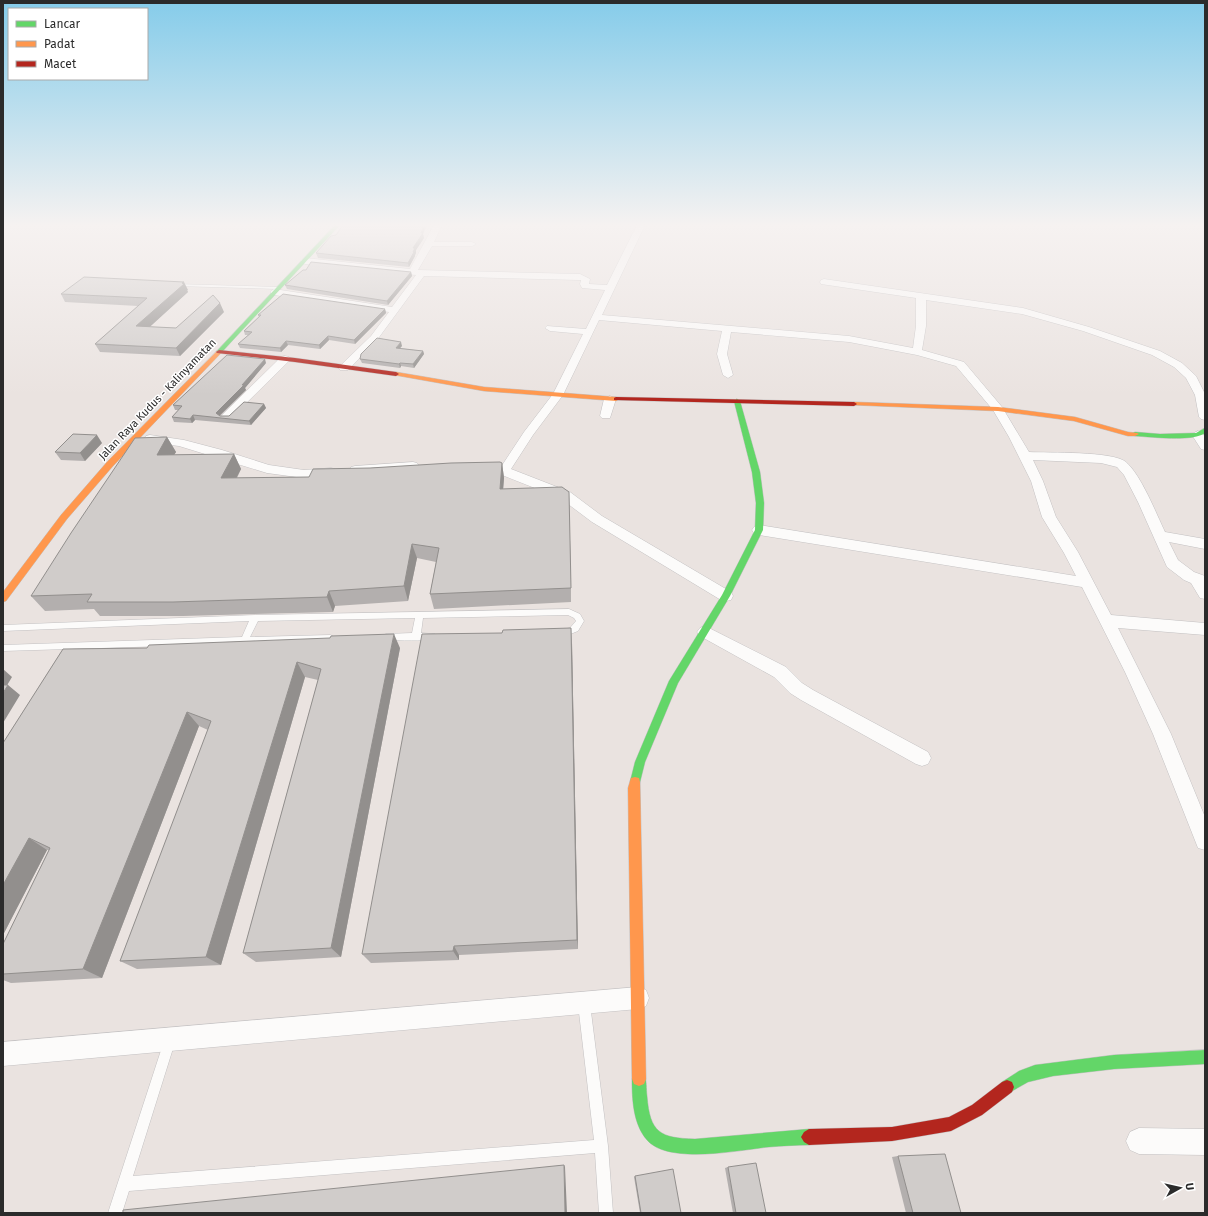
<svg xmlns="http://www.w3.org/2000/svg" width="1208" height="1216" viewBox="0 0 1208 1216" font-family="'Fira Sans',sans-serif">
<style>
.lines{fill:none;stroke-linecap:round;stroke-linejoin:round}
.lane-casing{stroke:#c3c1c2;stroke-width:1}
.street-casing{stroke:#c3c1c2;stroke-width:1}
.fast-casing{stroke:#c3c1c2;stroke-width:1}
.slow-casing{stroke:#c3c1c2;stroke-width:1}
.jam-casing{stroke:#c3c1c2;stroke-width:1}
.lane{fill:#fcfbfa;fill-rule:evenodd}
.street{fill:#fcfbfa;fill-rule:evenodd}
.fast{fill:#63d668;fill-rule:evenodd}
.slow{fill:#ff974d;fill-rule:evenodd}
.jam{fill:#b3261e;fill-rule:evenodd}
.wall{fill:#b3afae}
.shaded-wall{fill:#928f8d}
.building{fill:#d0ccca;stroke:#928f8d}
.labels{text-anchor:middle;stroke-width:3;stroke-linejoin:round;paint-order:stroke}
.far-street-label{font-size:11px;fill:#2b2b2b;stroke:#fff}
</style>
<rect width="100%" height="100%" fill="#eae3e0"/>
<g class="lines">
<g class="lane-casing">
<path id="lane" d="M174,284L279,287L281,288L279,289L176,286H174Z
M569,609L580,614L584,621L578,631L568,635L559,634L558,632L559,630L570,628L576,621L574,618L568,615L423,618L421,633L435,634L436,636L435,638C423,642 400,640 386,640L383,639L382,637L383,635L386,634L412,633L415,618L258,621L250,637L330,635L333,636L334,638L333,640L330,641L3,651V645L242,637L249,621L3,631V625L255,615Z
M584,998L588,1000L590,1004L608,1146L613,1213H599L595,1153L129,1191L122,1213H108L165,1038L169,1036L173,1038L175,1042L133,1176L594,1140L578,1004L580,1000Z"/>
</g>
<g class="street-casing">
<path id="street" d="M434,225H442L434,242H472L476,244L472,246H432L418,270L580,274L590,279L589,284L607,285L637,225H645L602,315L849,336L913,348L916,326V298L821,284L820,282L821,280L824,279L1023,308L1089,327L1160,351L1182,363L1196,376L1205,394V420L1201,419L1199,417L1195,395L1186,378L1174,367L1152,355L1083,331L1022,314L926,300V326L922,350L964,362L1002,407L1029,452C1048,453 1113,451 1126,462C1141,475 1156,513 1165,532L1205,539V549L1169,542L1178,560L1194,572L1205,576V599L1200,598L1191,583L1184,580L1167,567L1138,502L1124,475L1117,467L1101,463L1033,460L1043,481L1056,517L1078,552L1111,615L1205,623V635L1118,628L1171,734L1205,817V850L1198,848L1153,734L1125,672L1082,587L759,535L754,533L752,530L754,527L759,525L1076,576L1064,553L1042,517L1031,481L1009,437L993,410L956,366L917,355L849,342L731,332L727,354L733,375L728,378L723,375L717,354L722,331L599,320L563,395L533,435L511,469L570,492L602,516L731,592L733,596L731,600L726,601L721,600L592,522L560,498L502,475L479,472L477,469L479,466L483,465L501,467L524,432L553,394L583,334L550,331L545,328L547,326L586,329L605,290L582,288L580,284L581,280H579L424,276L377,340L348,370H340L339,368L340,366L371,336L389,312L274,295L270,292L274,289L392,307L416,275L305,264L301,261L305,258L410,269Z
M285,356L289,357L290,359L289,361L230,419H222L220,417L222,415L281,357Z
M610,396L616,399L610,418H602L600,416L604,399Z
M1198,431L1202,433L1205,437V450L1201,449L1192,435L1194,433Z
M150,435L184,440L222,450L269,465L304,470L331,468L335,469L337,472L335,475L304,478L267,473L179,446L146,442L144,439L146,436Z
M413,462L417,463L419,466L417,469L355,474L351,473L349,470L351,467L355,466Z
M705,626L786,667L802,683L813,690L928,752L931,758L928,764L922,766L916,764L801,700L790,693L774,677L700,636L697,632L700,628Z
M638,987L646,990L649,998L646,1006L638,1009L3,1066V1042Z
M1139,1128L1205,1129V1155L1139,1154L1130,1150L1126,1141L1130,1132Z"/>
</g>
<g class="fast-casing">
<path id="fast" d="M335,225H340L221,353H217V351Z
M737,399L740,401L760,472L764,503L763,530L730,596L678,683L645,762L639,786L635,787L631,786L630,782L635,762L669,681L722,595L755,530L756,503L752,472L734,401Z
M1205,428V433C1193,442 1151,437 1135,436L1131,434L1135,432L1160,434L1196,433Z
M1205,1050V1064L1114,1069L1053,1076L1028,1082L1007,1094L1002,1092L1000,1087L1002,1082L1019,1071L1035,1065L1114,1055Z
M639,1072L644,1074C647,1081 646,1088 647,1096C650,1133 660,1138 695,1139L809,1129L814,1132L817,1137L814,1142L809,1145C796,1145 782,1146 769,1147C740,1150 668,1165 647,1140C633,1124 632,1099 632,1079L634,1074Z"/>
</g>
<g class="slow-casing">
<path id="slow" d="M217,351L222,352L113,466L67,519L6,601L3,602V592L61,515L107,462Z
M396,372L484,387L616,397L619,399L616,401L484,391L394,375L393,374Z
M854,402L998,407L1075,417L1128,432L1137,433L1139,434L1135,436H1128L1074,421L998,411L852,405L851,404Z
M635,777L639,778L640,782L646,1079L644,1084L639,1086L634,1084L632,1079L628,788L631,778Z"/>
</g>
<g class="jam-casing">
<path id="jam" d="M219,350L295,358L396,372L399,374L396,376L295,362L217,353L216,352Z
M616,397L854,402L857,404L854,406L614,400V398Z
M1007,1080L1012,1082L1014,1087L1012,1092L982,1115L951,1131L892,1141L809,1145L804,1142L801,1137L804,1132L809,1129L892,1127L949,1117L972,1105L1002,1082Z"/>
</g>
<use href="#lane" class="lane"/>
<use href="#street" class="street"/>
<use href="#fast" class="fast"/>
<use href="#slow" class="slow"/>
<use href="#jam" class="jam"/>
</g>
<path class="wall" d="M423,234L424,238L416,250V253L415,255V256L409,267L318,258L316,253L336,235Z
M306,270L411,272L412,276L388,305L287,289L285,285Z
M187,290L188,292L149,327L176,328L224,312L180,356L100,352L95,344L138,306L65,302L61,294L188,290Z
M385,309L386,313L355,344L329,340L320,349L288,345L281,352L240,348L238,344L248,335H245L244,331L259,317L258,315Z
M402,346L399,348L423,351L424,354L414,368L401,366L400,368L362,363L360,359Z
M266,363L245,388L246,390L220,416H229L264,404L266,408L251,425L195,420L192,423L174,422L172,417L179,410H175L173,405Z
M167,437L176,452L174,455L234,454L241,469L237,478L309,477L370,468L502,463L504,478L503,489L569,507L571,602L434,609L430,594L436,562L417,558L408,601L335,606L333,612L183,616H100L94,609L45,611L31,596Z
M102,443L85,461L61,460L55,452Z
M572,643L578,949L459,955V960L371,963L362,954Z
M400,648L341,957L256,962L243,953L318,680L305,677L221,965L137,969L120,961L208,730L199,726L102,978L11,983L3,980V944L49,850H47L3,935V743L63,649Z
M898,1156L961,1213H906L892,1157Z
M728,1167L766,1213H733L725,1168Z
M635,1176L681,1213H640L634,1177Z"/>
<path class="shaded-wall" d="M424,225H427L423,234L424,238L416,250V253L415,255V256L409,267L408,263L413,248Z
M411,272L412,276L388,305L387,301Z
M184,282L188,290H187L188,292L141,335L136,326Z
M220,303L224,312L180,356L176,348Z
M385,309L386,313L355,344L354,340Z
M328,336L329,340L320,349L319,345Z
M286,341L288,345L281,352L280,348Z
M401,342L402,346L397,352L396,348Z
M423,351L424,354L414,368L413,364Z
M265,359L266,363L245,388L246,390L218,417L216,413Z
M400,363L401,366L400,368L399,364Z
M264,404L266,408L251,425L249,421Z
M193,415L195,420L192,423L190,419Z
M97,435L102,443L85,461L80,453Z
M167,437L176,452L165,469L157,455Z
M234,454L241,469L229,492L221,478Z
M502,463L504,478L502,504L500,489Z
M569,492V507L571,602V588Z
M412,544L417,558L408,601L404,586Z
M329,591L335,606L333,612L327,597Z
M571,628L572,643L578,949L577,940Z
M394,634L400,648L341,957L331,948Z
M297,662L305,677L221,965L206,957Z
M3,669L12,677L3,692Z
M8,685L20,695L3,723V693Z
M187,712L199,726L102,978L83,969Z
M29,838L47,850L3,935V885Z
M454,946L459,955V960L453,951Z
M564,1165L565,1167L567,1213H565Z"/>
<path class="building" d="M343,225H424L421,233H423L413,248H415L413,252H414L408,263L316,253L331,236L336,235Z
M311,262L411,272L387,301L285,285L303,270H306Z
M84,277L184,282L182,283L184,284L136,326L176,328L213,295L220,303L176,348L95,344L147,298L61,294Z
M283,294L385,309L354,340L328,336L319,345L286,341L280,348L238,344L252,332L244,331L261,315H258Z
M377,338L401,342L396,348L423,351L413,364L400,363L399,364L360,359L361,354Z
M227,355L265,359L242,385H244L216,413L220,416H229L244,402L264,404L249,421L193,415L190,419L172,417L182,406L173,405Z
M73,434L97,435L80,453L55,452Z
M167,437L157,455L234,454L221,478L309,477L313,469L370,468L451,463L500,462L502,463L500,489L562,487L569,492L571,588L430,594L439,548L412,544L404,586L329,591L327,597L173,602H87L92,594L31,596L71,533L135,438Z
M571,628L577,940L454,946L453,951L362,954L422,634L502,633L503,630Z
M394,634L331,948L243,953L321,669L297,662L206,957L120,961L211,721L187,712L83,969L3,974V944L50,848L29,838L3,885V743L63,649L147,648L149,645L330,638L331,636Z
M3,685H8L3,693Z
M945,1154L961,1213H913L898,1156Z
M756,1163L766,1213H736L728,1167Z
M564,1165L565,1213H123V1210Z
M673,1169L681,1213H641L635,1176Z"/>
<linearGradient id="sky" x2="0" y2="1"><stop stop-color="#85ccea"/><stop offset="0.57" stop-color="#f6f2f1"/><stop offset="1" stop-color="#f6f2f1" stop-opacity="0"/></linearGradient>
<rect width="1208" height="395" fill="url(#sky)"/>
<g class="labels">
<g class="far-street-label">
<text transform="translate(157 399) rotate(-46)" y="4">Jalan Raya Kudus - Kalinyamatan</text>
</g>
</g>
<rect width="1208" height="1216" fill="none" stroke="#2b2b2b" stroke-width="8"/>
<rect x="8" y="8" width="140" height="72" fill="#ffffff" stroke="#aaaaaa"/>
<rect x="16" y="21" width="20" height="6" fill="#63d668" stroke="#aaaaaa"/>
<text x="44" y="28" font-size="12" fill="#2b2b2b">Lancar</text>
<rect x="16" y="41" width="20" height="6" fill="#ff974d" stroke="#aaaaaa"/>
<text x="44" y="48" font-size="12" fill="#2b2b2b">Padat</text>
<rect x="16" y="61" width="20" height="6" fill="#b3261e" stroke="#aaaaaa"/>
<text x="44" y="68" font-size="12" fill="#2b2b2b">Macet</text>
<g transform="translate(1180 1188) rotate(82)" stroke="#ffffff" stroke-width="3" paint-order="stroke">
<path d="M0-3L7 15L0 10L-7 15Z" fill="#2b2b2b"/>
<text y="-6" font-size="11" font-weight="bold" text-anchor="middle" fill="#2b2b2b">U</text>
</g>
</svg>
